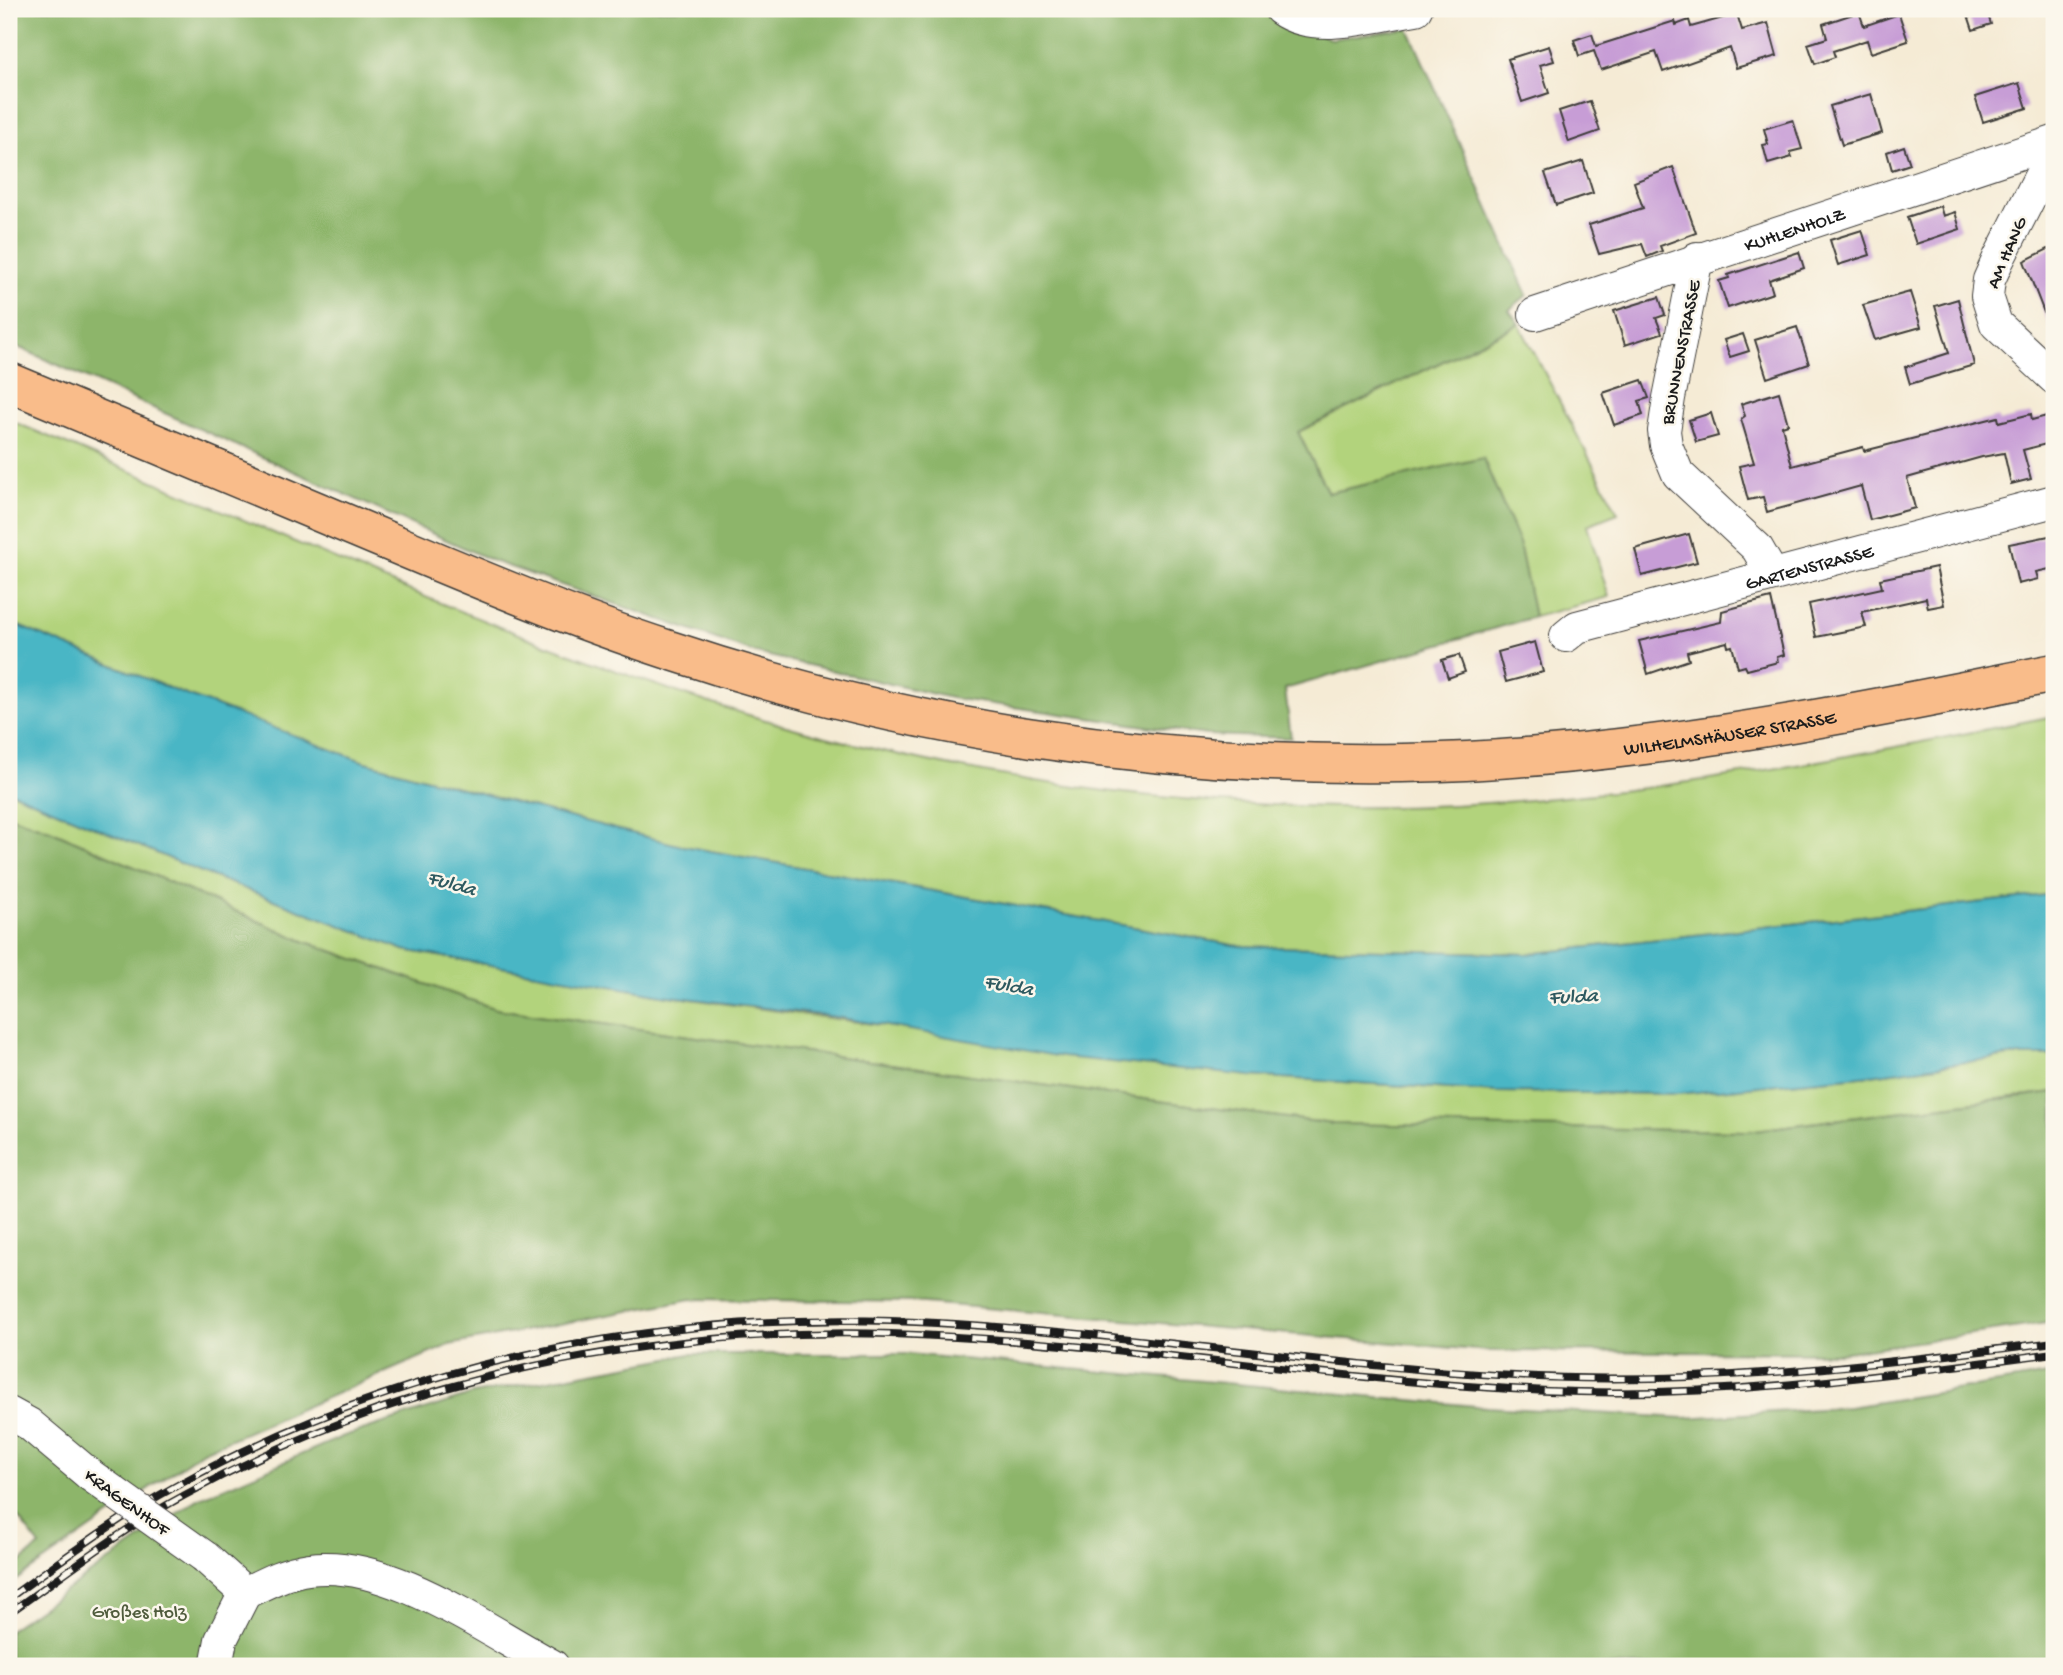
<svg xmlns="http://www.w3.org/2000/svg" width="2063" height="1675" viewBox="0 0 2063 1675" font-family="'Gochi Hand',sans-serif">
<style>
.green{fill:#b2d37b;stroke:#67784c;stroke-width:2}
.forest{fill:#8db56b;stroke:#546844;stroke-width:2}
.water{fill:#49b6c5;stroke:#326970;stroke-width:2}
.building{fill:#c79dd6}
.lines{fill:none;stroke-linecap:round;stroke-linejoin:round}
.minor-casing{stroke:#3d3b38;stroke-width:34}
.major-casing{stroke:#3d3b38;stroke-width:41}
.minor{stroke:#fff;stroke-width:32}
.major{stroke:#f9bc8a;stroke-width:38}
.rail-casing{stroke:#1c1c1c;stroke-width:8}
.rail{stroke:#fbf7ec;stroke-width:5;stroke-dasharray:16;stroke-linecap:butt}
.minor-bridge-casing{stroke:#3d3b38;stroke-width:34;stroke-linecap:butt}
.minor-bridge{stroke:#fff;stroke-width:32}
.labels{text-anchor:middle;stroke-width:5;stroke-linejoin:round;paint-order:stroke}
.street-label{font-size:19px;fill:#1c1c1c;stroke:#fbf7ec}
.park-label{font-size:19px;fill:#505c3d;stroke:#fbf7ec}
.water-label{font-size:21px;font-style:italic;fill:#2e5a60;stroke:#fbf7ec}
</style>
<rect width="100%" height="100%" fill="#fbf7ec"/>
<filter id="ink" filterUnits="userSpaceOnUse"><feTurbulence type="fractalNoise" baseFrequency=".0143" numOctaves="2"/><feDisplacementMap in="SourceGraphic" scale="14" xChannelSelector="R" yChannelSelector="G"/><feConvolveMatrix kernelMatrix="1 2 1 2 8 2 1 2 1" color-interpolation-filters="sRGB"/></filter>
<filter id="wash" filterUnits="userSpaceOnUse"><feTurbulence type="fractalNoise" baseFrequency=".00686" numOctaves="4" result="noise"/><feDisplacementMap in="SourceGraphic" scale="28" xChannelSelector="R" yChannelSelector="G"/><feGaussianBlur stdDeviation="1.57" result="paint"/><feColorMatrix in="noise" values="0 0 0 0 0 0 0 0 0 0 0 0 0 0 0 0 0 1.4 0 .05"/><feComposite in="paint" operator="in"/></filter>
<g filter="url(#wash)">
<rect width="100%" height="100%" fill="#f5ebd5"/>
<path class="green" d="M1519,324L1618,513L1587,525L1609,597L1534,617L1519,543L1483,459L1328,493L1298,432Z
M9,420C241,516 470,625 710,703C912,768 1125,804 1338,807C1580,811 1818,763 2054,716V894L1528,954L1239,946L677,845L557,814L362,761L176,691L9,622Z
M9,791L204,873L404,950L662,995L1250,1076L1496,1092L1678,1094L1871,1075L2010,1056H2054V1092L1747,1131L1333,1124L1136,1098L496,1009L306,942L50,830L9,816Z"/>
<path class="forest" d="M9,9H1266L1286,22L1331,39L1408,28L1527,295L1509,310L1519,324L1298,432L1328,493L1483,458L1519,543L1534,617L1285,689L1291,738L1207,735L951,698L756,653L493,561L9,343Z
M9,816L50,830L306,942L496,1009L1136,1098L1333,1124L1747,1131L2054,1092V1322L1840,1353L1489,1351L913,1302L692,1299L449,1345L203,1451L9,1585V1571L40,1546L9,1506Z
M690,1354H908L1487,1407L1684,1418L1849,1407L2054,1374V1666H9V1630L198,1499L344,1436L473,1394Z"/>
<path class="water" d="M9,622L176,691L362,761L557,814L678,845L1239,946L1528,954L2054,894V1056H2010L1871,1075L1678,1094L1496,1092L1250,1076L1062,1057L836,1017L662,995L404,950L204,873L9,791Z"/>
<g id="blocks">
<path class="building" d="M1977,9H1986L1991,24L1973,30L1967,12Z
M1859,12L1864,26L1899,14L1908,41L1871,53L1867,40L1833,51L1835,57L1815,64L1808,44L1827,38L1823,24Z
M1737,14L1742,30L1768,23L1777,56L1736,68L1730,48L1663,72L1656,52L1601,70L1594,51L1579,56L1574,40L1592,34L1596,46L1675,21L1676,25L1689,20L1691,27Z
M1549,46L1554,61L1540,65L1549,93L1522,102L1508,59Z
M2019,83L2027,108L1983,122L1975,97Z
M1871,94L1882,133L1842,145L1830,106Z
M1590,101L1600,131L1569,142L1559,111Z
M1793,120L1802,149L1790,152L1792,157L1768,164L1763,145L1768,144L1764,129Z
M1904,146L1910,164L1892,170L1887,152Z
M1583,161L1593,193L1556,205L1545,173Z
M1673,167L1696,233L1660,246L1662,251L1647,257L1642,244L1599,254L1589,225L1643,208L1634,182Z
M1940,206L1943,216L1955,212L1960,229L1916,244L1907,217Z
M1862,230L1870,255L1838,265L1830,240Z
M2054,246V333H2052L2024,261Z
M1799,252L1804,268L1769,280L1773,293L1728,308L1719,281L1729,278L1728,275Z
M1910,292L1921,327L1875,340L1863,305Z
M1659,297L1665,315L1656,318L1662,333L1625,345L1614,311Z
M1958,299L1974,365L1910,384L1905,367L1949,353L1935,306Z
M1797,327L1809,364L1767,378L1755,340Z
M1743,334L1749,351L1730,357L1724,340Z
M1642,380L1649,398L1639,401L1643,415L1614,425L1603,393Z
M1779,392L1788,424L1782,426L1792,466L1863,447L1864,451L1998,417L1999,422L2031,414L2032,420L2054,414V442L2023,450L2031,479L2011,484L2004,453L1982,457L1907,478L1915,508L1870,520L1861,486L1767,512L1763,497L1748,500L1739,466L1754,463L1741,419L1745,416L1741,404Z
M1711,413L1718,436L1696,442L1689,420Z
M1689,534L1697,562L1642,576L1635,549Z
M2054,535V568L2036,572L2038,579L2018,584L2009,544Z
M1936,567L1944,605L1928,608L1926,598L1862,612L1866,627L1816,637L1809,604L1882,588L1880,579Z
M1771,598L1784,655L1777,657L1778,662L1747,670L1745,666L1738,668L1732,646L1728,647L1727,642L1687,652L1689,660L1648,674L1639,641L1721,622L1722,611Z
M1535,642L1543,672L1506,682L1498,652Z
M1459,655L1465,672L1448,678L1442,660Z"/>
</g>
</g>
<g filter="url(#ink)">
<use href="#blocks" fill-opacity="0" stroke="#3d3b38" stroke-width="2"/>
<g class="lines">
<g class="minor-casing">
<g id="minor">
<path d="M1280,9C1315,35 1376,15 1416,9"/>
<path d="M2054,149L1998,260L1989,280L1987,296L1996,324L2054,378"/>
<path d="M1697,258L1669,398L1664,431L1666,445L1678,474L1757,548L1772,574"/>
<path id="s1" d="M1535,314L2054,142"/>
<path id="s2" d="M1566,636L1577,627L2054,501"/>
<path d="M9,1413L29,1424L90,1475"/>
<path d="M205,1557L245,1593"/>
<path d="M245,1593C265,1583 286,1572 309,1569C388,1558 484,1629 553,1666"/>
<path d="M216,1666L221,1640L245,1593"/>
</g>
</g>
<g class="major-casing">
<g id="major">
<path id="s3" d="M9,382C123,430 238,478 352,526C457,570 561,615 669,650C904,729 1154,767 1402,763C1623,760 1838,716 2054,673"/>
</g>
</g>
<use href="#minor" class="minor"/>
<use href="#major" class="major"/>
<g class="rail-casing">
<path id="rail" d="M9,1598C63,1559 117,1518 176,1486C393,1366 644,1313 891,1321C1100,1328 1307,1365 1515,1376C1697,1386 1874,1365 2054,1342
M9,1613C66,1573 123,1528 185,1495C400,1377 647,1327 891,1334C1121,1341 1348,1385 1579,1392C1739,1396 1896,1374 2054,1353"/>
</g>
<use href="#rail" class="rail"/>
<g class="minor-bridge-casing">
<path id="minor-bridge" d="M90,1475L205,1557"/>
</g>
<use href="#minor-bridge" class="minor-bridge"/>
</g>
</g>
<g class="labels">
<g class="street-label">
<text dy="7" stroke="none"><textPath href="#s1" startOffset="273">KUHLENHOLZ</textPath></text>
<text transform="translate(2005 252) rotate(-67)" y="7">AM HANG</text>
<text transform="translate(1679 352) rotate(-79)" y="7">BRUNNENSTRASSE</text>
<text dy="7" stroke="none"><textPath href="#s2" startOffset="254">GARTENSTRASSE</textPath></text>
<text dy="7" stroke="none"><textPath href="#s3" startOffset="1787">WILHELMSHÄUSER STRASSE</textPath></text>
<text transform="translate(128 1501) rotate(36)" y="7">KRAGENHOF</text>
</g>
<g class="park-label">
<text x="139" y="1617">Großes Holz</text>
</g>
<g class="water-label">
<text transform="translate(452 882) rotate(16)" y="7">Fulda</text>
<text transform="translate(1009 984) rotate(10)" y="7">Fulda</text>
<text transform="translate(1573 995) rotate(-2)" y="7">Fulda</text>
</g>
</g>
<rect width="2063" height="1675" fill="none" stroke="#fbf7ec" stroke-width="35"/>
</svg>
